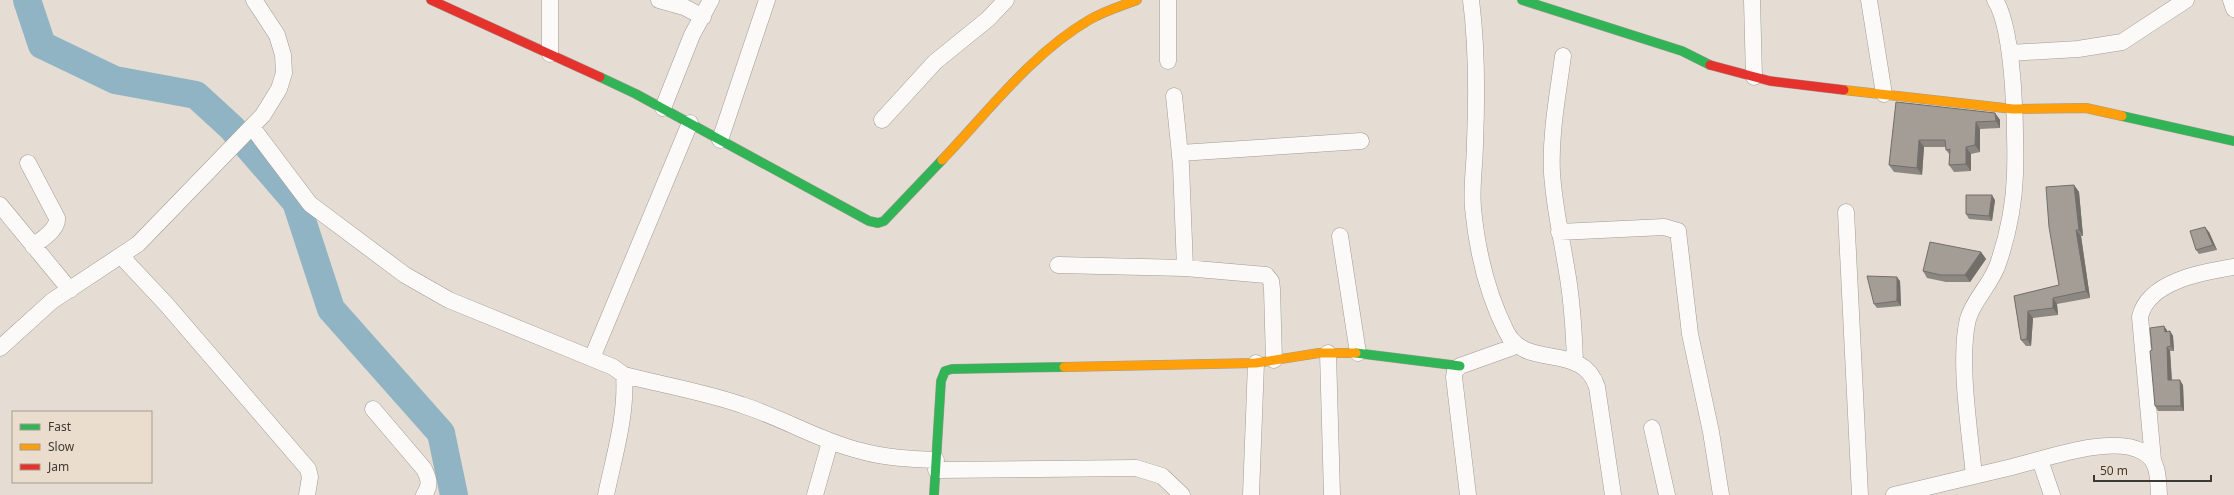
<svg xmlns="http://www.w3.org/2000/svg" width="2234" height="495" viewBox="0 0 2234 495" font-family="'Noto Sans',sans-serif">
<style>
.lines{fill:none;stroke-linecap:round;stroke-linejoin:round}
.river{stroke:#90b4c3;stroke-width:28}
.street-casing{stroke:#a19a94;stroke-width:17}
.fast-casing{stroke:#a19a94;stroke-width:10}
.slow-casing{stroke:#a19a94;stroke-width:10}
.jam-casing{stroke:#a19a94;stroke-width:10}
.street{stroke:#fbfaf9;stroke-width:16}
.fast{stroke:#30b455;stroke-width:9}
.slow{stroke:#ff9f0a;stroke-width:9}
.jam{stroke:#e5322d;stroke-width:9}
.wall{fill:#8c8781}
.shaded-wall{fill:#726e69}
.building{fill:#a39d96;stroke:#726e69}
</style>
<rect width="100%" height="100%" fill="#e5ddd4"/>
<g class="lines">
<path class="river" d="M27,0L42,45L115,80L196,95L232,128L296,202L331,309L441,433L454,495"/>
<g class="street-casing">
<path id="street" d="M550,0V54
M659,0L684,7L703,17
M1471,0C1477,47 1477,94 1475,142C1475,164 1471,187 1473,208C1477,250 1487,293 1506,331C1525,371 1582,341 1597,387L1613,495
M1752,0L1754,77
M1869,0L1884,94
M2231,0L2234,9
M2010,53L2078,49L2122,42L2186,0
M1563,56C1558,94 1550,134 1552,173C1554,205 1561,235 1566,266C1572,298 1574,330 1575,363
M1168,61V0
M1174,96L1181,165L1185,268
M663,108L692,35L711,0
M882,120L935,62L988,19L1006,0
M252,127L310,204L405,275L449,300L613,367L624,375C627,415 614,456 606,495
M720,140L767,0
M1180,153L1361,141
M28,163L57,218C58,230 42,239 33,246
M0,205L70,290
M1846,212L1860,495
M1559,232L1664,227L1678,231L1690,334L1711,432L1721,495
M1340,236L1358,353
M121,256L166,304L308,469L310,477L307,495
M1058,265L1185,268L1266,275L1271,281L1272,289L1274,360
M0,348L52,301L138,244L263,115L279,89L284,73L283,55L277,35L254,0
M1328,353L1332,495
M592,358L690,123
M624,375C663,385 704,392 742,405C783,418 820,441 861,451C886,458 911,459 936,460
M373,409L424,469C429,479 431,485 424,495
M1652,428L1667,495
M2040,460L2052,495
M2153,460L2140,317C2148,281 2203,272 2234,267
M936,470L1136,468L1162,476L1182,495
M1974,476C1970,433 1958,360 1968,319C1974,298 1993,283 1999,261C2008,234 2014,203 2015,175C2016,136 2015,31 1995,0
M815,495L830,442
M1251,495L1256,363
M1468,495L1454,377L1455,371L1460,366L1516,346
M1894,495C1933,486 1973,476 2012,467C2045,459 2112,434 2143,452C2159,460 2158,479 2159,495"/>
</g>
<g class="fast-casing">
<path id="fast" d="M1522,0L1682,51L1710,65
M600,77L636,94L869,221L878,223L884,221L942,160
M2122,116L2234,141
M1356,353L1460,366
M934,495L941,381L945,371L952,369L1064,367"/>
</g>
<g class="slow-casing">
<path id="slow" d="M1844,90L2013,109L2086,108L2122,116
M942,160C988,112 1031,54 1089,20C1104,11 1121,6 1137,0
M1064,367L1256,363L1319,353H1356"/>
</g>
<g class="jam-casing">
<path id="jam" d="M431,0L600,77
M1710,65L1770,81L1844,90"/>
</g>
<use href="#street" class="street"/>
<use href="#fast" class="fast"/>
<use href="#slow" class="slow"/>
<use href="#jam" class="jam"/>
</g>
<path class="wall" d="M1896,102L1995,113L2000,120V128L1980,129V152L1971,154V171L1954,172L1949,165L1950,155L1946,150V147H1924L1922,175L1894,172L1889,165Z
M2074,185L2079,192L2083,236H2081L2090,298L2057,304L2058,315L2033,318L2031,346H2026L2021,340L2014,296L2059,285Z
M1995,200L1992,221L1969,219L1966,214Z
M2209,232L2217,250L2199,254L2196,250Z
M1981,252L1986,259L1970,282H1946L1927,278L1923,271Z
M1900,281L1901,306L1877,308L1874,304Z
M2167,330V332L2170,331L2173,336L2174,351H2170L2172,380L2183,385L2184,411H2158L2155,406L2152,350Z"/>
<path class="shaded-wall" d="M1995,113L2000,120V128L1996,121Z
M1976,122L1980,129V152L1975,145Z
M1919,140L1924,147L1922,175L1917,168Z
M1966,147L1971,154V171L1966,164Z
M2074,185L2079,192L2083,236L2079,230Z
M1992,195L1995,200L1992,221L1989,216Z
M2205,227L2209,232L2217,250L2213,245Z
M2076,230L2081,236L2090,298L2086,291Z
M1981,252L1986,259L1970,282L1965,275Z
M1897,277L1900,281L1901,306L1897,301Z
M2053,298L2057,304L2058,315L2053,308Z
M2028,311L2033,318L2031,346L2027,339Z
M2164,326L2167,330L2168,337L2165,332Z
M2170,331L2173,336L2174,351L2171,346Z
M2167,347L2170,351L2172,385L2168,380Z
M2180,380L2183,385L2184,411L2181,406Z"/>
<path class="building" d="M1896,102L1995,113L1996,121L1976,122L1975,145L1966,147V164L1949,165L1950,149L1946,150L1945,140H1919L1917,168L1889,165Z
M2074,185L2079,230H2076L2086,291L2053,298V308L2028,311L2027,339L2021,340L2014,296L2059,285L2049,227L2046,187Z
M1966,195H1992L1989,216L1966,214Z
M2205,227L2213,245L2196,250L2190,231Z
M1930,242L1981,252L1965,275H1941L1923,271Z
M1867,276L1897,277V301L1874,304Z
M2164,326L2165,332L2170,331L2171,346L2167,347L2168,380H2180L2181,406H2155L2150,351L2152,350L2150,328Z"/>
<rect x="12" y="411" width="140" height="72" fill="#ebddce" stroke="#a69b90"/>
<rect x="20" y="424" width="20" height="6" fill="#30b455" stroke="#a69b90"/>
<text x="48" y="431" font-size="12" fill="#3e3933">Fast</text>
<rect x="20" y="444" width="20" height="6" fill="#ff9f0a" stroke="#a69b90"/>
<text x="48" y="451" font-size="12" fill="#3e3933">Slow</text>
<rect x="20" y="464" width="20" height="6" fill="#e5322d" stroke="#a69b90"/>
<text x="48" y="471" font-size="12" fill="#3e3933">Jam</text>
<path d="M2094 475v6h117v-6" fill="none" stroke="#3e3933" stroke-width="2"/>
<text x="2100" y="475" font-size="12" fill="#3e3933" stroke="#ebddce" stroke-width="3" paint-order="stroke">50 m</text>
</svg>
